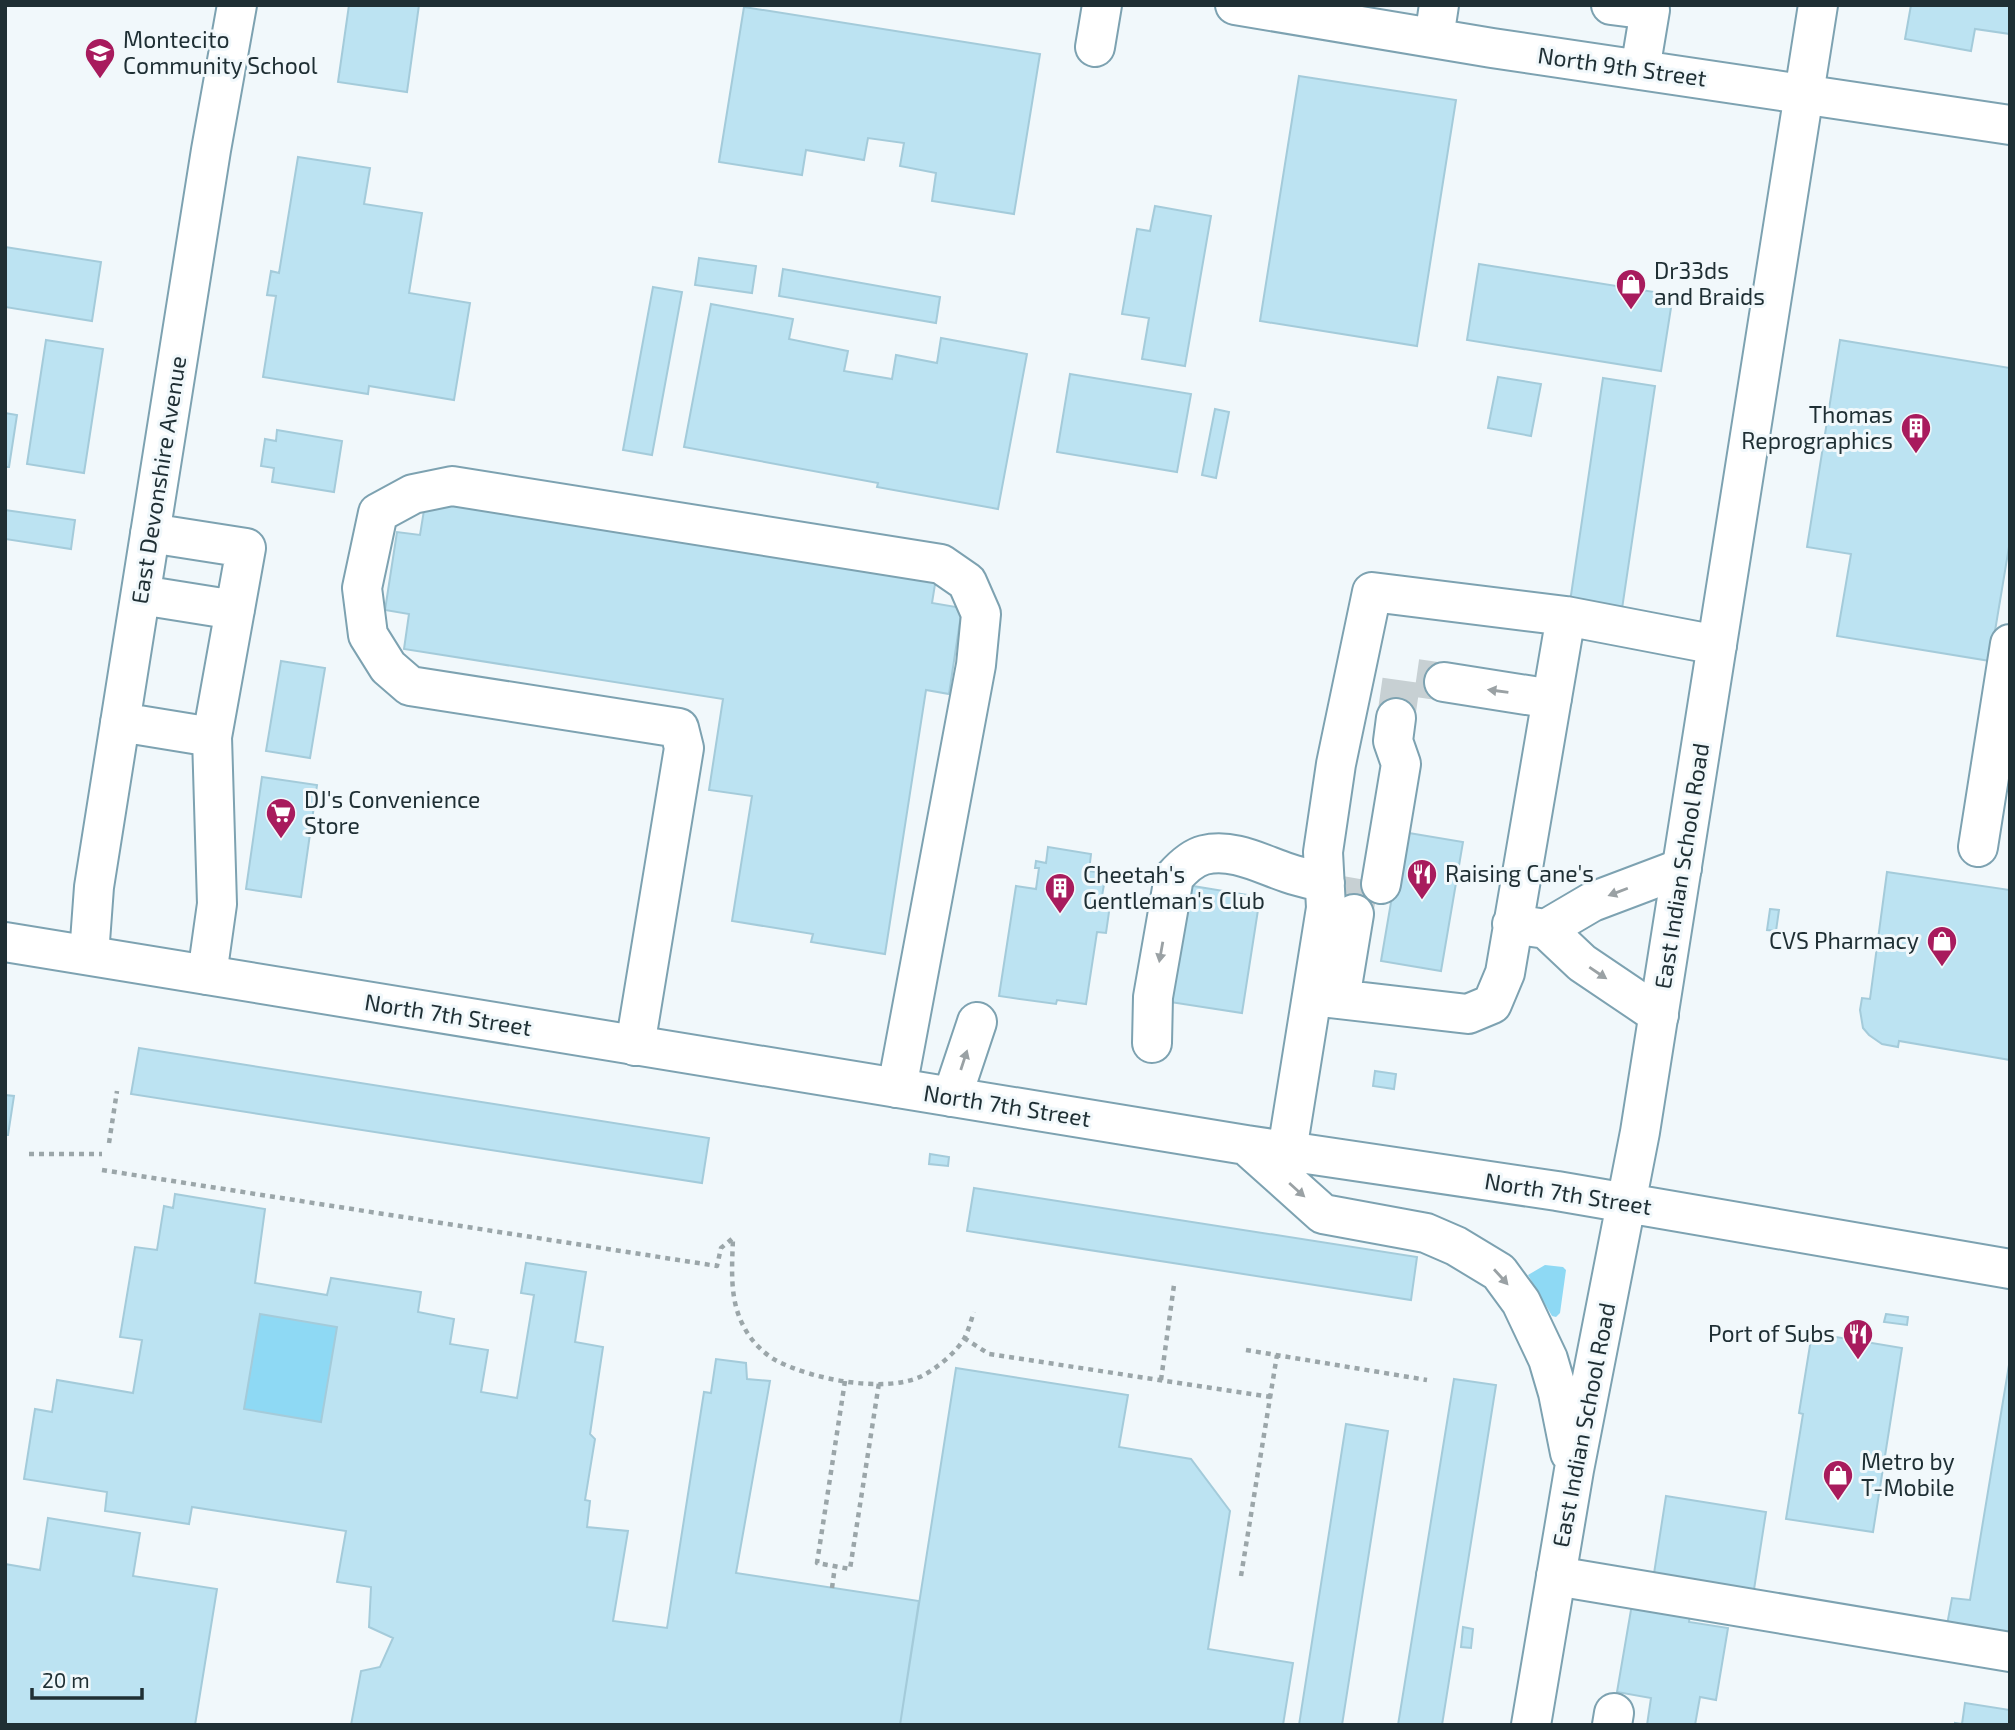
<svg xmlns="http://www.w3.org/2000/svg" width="2015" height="1730" viewBox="0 0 2015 1730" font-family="'Exo 2',sans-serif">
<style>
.green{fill:#8ed9f4}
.building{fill:#bce3f2;stroke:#a4cbda;stroke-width:2;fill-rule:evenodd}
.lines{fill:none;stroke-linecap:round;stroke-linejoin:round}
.minor-tunnel{stroke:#c7d0d3;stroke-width:38;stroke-dasharray:38 19;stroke-linecap:butt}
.minor-casing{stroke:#7da2b1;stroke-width:42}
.major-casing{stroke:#7da2b1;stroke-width:42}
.path{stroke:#9ba6a9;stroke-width:4.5;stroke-dasharray:5 5;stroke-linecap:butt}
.minor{stroke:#fff;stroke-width:38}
.major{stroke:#fff;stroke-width:38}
.oneway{fill:#9aa1a4}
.labels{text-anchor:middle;stroke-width:6;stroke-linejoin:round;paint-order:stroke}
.poi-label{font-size:23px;fill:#1f2f34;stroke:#f1f8fb;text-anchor:start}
.street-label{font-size:23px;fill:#1f2f34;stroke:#f1f8fb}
</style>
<rect width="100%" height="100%" fill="#f1f8fb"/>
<path class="green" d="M1545,1265L1563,1267L1566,1270L1560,1313L1556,1317L1552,1316L1528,1275Z
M260,1314L337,1327L321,1422L244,1409Z"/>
<path class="building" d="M349,5H419L407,92L338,82Z
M1911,5H2010V34L1975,29L1971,51L1905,39Z
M744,7L1040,54L1014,214L932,201L936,173L900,166L904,143L868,138L864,160L806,150L802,175L719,162Z
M1299,76L1456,100L1417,346L1260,321Z
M298,157L370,168L364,204L422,213L409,293L470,303L454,400L369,386L368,394L263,377L276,296L267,295L271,271L279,273Z
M1155,206L1211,216L1185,366L1142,359L1149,318L1122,314L1137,229L1150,231Z
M5,247L101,262L92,321L5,307Z
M699,258L756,266L752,293L695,285Z
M1479,264L1673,295L1661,371L1467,340Z
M783,269L940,297L936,323L779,296Z
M653,287L682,292L652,455L623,450Z
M711,304L793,319L789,339L848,351L844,371L892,379L896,355L937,363L941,338L1027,354L998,509L877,487L878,483L684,447Z
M46,340L103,349L84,473L27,464Z
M1840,340L2010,368V541L1990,661L1837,636L1851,554L1807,547Z
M1070,374L1191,394L1177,472L1057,452Z
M1498,377L1541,384L1531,436L1488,428Z
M1603,378L1655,386L1622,609L1570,602Z
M1215,409L1229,412L1216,478L1202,475Z
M5,413L17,415L9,467H5Z
M277,430L342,441L334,492L272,482L274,468L261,466L265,439L276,441Z
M426,498L936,578L932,603L962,608L949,694L926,690L885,954L811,942L813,934L732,921L752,796L709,790L723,699L404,649L409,614L385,610L397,532L420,535Z
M5,510L75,520L71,549L5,539Z
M281,661L325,668L310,758L266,751Z
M262,777L317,785L301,897L246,889Z
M1403,832L1463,842L1441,971L1381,961Z
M1048,847L1091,854L1089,871L1106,873L1102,896L1111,898L1106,933L1097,932L1086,1004L1057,1000L1056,1004L999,996L1016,886L1036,889L1039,868H1035L1036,861L1046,863Z
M1887,872L2010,890V1060L1899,1041L1898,1047L1882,1044L1869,1035L1863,1028L1860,1010L1862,998L1870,999Z
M1175,883L1260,897L1242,1013L1157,1000Z
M1770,909L1779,910L1776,931L1767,930Z
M139,1048L709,1138L702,1183L131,1094Z
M1375,1071L1396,1074L1394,1089L1373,1086Z
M5,1095L14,1096L8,1135H5Z
M930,1154L949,1157L948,1166L929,1164Z
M974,1188L1417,1257L1411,1300L967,1231Z
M175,1194L265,1209L255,1283L327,1295L331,1278L421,1292L418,1312L454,1319L450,1344L488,1350L481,1392L517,1398L534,1295L521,1293L526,1263L586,1272L575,1342L603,1347L590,1434L595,1439L585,1500L590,1501L587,1527L628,1531L613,1621L667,1628L704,1392L711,1393L716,1359L746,1363L747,1379L770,1381L736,1573L919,1601L900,1725H351L361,1671L380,1667L393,1638L369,1627L371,1587L337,1582L346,1531L192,1507L189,1524L105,1511L107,1492L24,1479L35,1409L52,1412L57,1380L133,1393L142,1340L120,1337L135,1247L157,1250L164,1206L173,1208ZM260,1314L337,1327L321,1422L244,1409Z
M1886,1314L1908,1317L1907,1325L1884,1322Z
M1812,1333L1902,1348L1873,1532L1786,1519L1803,1414L1799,1413Z
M2009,1365H2010V1635L1947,1625L1952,1598L1970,1600Z
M956,1368L1128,1395L1119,1447L1191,1459L1230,1511L1208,1649L1293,1663L1283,1725H900Z
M1454,1379L1496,1385L1442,1725H1398Z
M1346,1424L1388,1431L1342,1725H1299Z
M1666,1496L1766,1512L1753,1596L1653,1580Z
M48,1518L140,1533L133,1576L217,1589L195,1725H5V1564L40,1570Z
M1632,1604L1690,1614L1689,1622L1728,1628L1716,1700L1700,1697L1695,1725H1647L1651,1698L1617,1692Z
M1463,1627L1473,1629L1471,1648L1461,1647Z
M1965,1703L2010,1710V1725H1955V1723L1962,1724Z"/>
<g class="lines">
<path class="minor-tunnel" d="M1396,718L1402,676L1444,682
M1354,914L1360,879"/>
<g class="minor-casing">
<path id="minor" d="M1235,5L1492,48L2010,125
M1611,5L1650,10L1640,70
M1434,38L1439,5
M1095,47L1102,5
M150,533L246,548L212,737L217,904L207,975
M141,595L235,610
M1444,682L1552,699
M120,722L212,737
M1978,847L2010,644
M1381,884L1401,764L1393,741L1396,718
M1512,924L1546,929L1582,963L1659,1015
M1546,929L1592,902L1682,868
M89,955L94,887L211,150L237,5
M1312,996L1468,1014L1492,1004L1505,973L1566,616
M1340,999L1354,914
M1152,1043L1153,997L1174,877C1182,868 1192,858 1204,855C1233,848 1261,864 1288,873C1300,877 1313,880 1325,883
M635,1046L684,748L679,728L410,686L388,667L368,635L362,588L378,513L413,494L452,486L941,564L967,582L981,614L976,665L897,1088
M952,1097L977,1022
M1287,1151L1326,908L1323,852L1336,764L1372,592L1566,616L1717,645
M1556,1576L2010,1652
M1612,1725L1614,1713"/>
</g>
<g class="major-casing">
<path id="major" d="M5,942L1246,1145L1557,1191L2010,1269
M1246,1145L1323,1214L1426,1233L1456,1246L1499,1272L1521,1302L1548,1359L1558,1393L1570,1453
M1531,1725L1574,1470L1640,1132L1818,5"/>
</g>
<path class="path" d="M109,1143L117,1091
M29,1154H102
M102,1170L717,1266L721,1248L733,1238C732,1268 729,1300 744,1327C751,1341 764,1354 777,1361C812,1379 885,1394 922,1376C936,1369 958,1351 965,1337C969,1329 971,1320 974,1312
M964,1338L989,1354L1271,1397
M1246,1350L1427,1380
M1161,1380L1174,1285
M845,1381L817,1563L850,1569L879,1383
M1241,1576L1277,1355
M832,1588L835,1566"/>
<use href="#minor" class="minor"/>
<use href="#major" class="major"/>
</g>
<defs><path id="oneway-solid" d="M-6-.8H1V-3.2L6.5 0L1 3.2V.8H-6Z" transform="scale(1.75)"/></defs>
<g class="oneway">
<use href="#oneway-solid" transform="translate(1498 691) rotate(-172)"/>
<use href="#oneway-solid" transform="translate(1618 892) rotate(159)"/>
<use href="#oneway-solid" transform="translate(1161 952) rotate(100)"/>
<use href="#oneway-solid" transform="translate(1598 973) rotate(34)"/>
<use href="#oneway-solid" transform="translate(964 1060) rotate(-72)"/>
<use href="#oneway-solid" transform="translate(1297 1190) rotate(42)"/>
<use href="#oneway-solid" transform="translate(1501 1277) rotate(48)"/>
</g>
<defs>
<g id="school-pin" transform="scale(1.575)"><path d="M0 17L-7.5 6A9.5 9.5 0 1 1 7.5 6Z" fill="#a81b5d" stroke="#f1f8fb"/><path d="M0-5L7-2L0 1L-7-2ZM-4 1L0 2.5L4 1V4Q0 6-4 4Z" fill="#fff"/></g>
<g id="shop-pin" transform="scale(1.575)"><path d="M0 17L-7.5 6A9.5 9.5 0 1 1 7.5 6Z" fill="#a81b5d" stroke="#f1f8fb"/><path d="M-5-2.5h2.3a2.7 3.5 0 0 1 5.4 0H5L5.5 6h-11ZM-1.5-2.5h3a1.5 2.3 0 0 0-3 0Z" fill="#fff"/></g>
<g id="building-pin" transform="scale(1.575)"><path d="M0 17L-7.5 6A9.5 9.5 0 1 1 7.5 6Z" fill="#a81b5d" stroke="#f1f8fb"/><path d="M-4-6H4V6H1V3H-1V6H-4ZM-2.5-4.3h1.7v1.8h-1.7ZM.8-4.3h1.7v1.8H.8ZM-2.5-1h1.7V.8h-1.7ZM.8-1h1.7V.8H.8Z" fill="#fff"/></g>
<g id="supermarket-pin" transform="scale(1.575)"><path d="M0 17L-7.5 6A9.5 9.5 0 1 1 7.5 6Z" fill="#a81b5d" stroke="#f1f8fb"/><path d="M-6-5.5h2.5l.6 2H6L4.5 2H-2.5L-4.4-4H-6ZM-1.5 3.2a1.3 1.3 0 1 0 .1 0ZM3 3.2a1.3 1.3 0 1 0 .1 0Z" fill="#fff"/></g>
<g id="restaurant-pin" transform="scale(1.575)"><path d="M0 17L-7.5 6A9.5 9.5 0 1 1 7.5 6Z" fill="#a81b5d" stroke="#f1f8fb"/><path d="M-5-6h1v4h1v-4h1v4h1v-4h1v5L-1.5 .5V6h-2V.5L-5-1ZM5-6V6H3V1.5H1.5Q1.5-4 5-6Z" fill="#fff"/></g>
</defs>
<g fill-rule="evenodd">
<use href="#school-pin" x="100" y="53"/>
<use href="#shop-pin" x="1631" y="284"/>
<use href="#building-pin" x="1916" y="428"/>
<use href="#supermarket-pin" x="281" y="813"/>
<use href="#restaurant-pin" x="1422" y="874"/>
<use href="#building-pin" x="1060" y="888"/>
<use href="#shop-pin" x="1942" y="941"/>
<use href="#restaurant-pin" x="1858" y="1334"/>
<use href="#shop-pin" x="1838" y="1475"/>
</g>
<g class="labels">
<g class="poi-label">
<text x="123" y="48">Montecito<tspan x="123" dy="26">Community School</tspan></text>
<text x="1654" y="279">Dr33ds<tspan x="1654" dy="26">and Braids</tspan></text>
<text x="1893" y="423" text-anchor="end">Thomas<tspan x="1893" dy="26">Reprographics</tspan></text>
<text x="304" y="808">DJ's Convenience<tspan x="304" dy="26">Store</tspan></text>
<text x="1445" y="882">Raising Cane's</text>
<text x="1083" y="883">Cheetah's<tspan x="1083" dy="26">Gentleman's Club</tspan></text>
<text x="1919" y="949" text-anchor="end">CVS Pharmacy</text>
<text x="1835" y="1342" text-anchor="end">Port of Subs</text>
<text x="1861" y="1470">Metro by<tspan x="1861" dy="26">T-Mobile</tspan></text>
</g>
<g class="street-label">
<text transform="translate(1622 67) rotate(8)" y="8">North 9th Street</text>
<text transform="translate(159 480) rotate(-81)" y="8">East Devonshire Avenue</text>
<text transform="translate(1682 866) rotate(-81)" y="8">East Indian School Road</text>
<text transform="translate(448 1015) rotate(9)" y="8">North 7th Street</text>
<text transform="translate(1007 1106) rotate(9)" y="8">North 7th Street</text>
<text transform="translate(1568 1194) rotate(9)" y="8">North 7th Street</text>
<text transform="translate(1584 1425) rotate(-79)" y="8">East Indian School Road</text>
</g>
</g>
<rect width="2015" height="1730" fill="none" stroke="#1f2f34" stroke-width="14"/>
<path d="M32 1688v10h110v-10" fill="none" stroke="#1f2f34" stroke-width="3.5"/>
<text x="42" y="1688" font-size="21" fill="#1f2f34" stroke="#f1f8fb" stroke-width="5" paint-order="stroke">20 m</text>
</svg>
